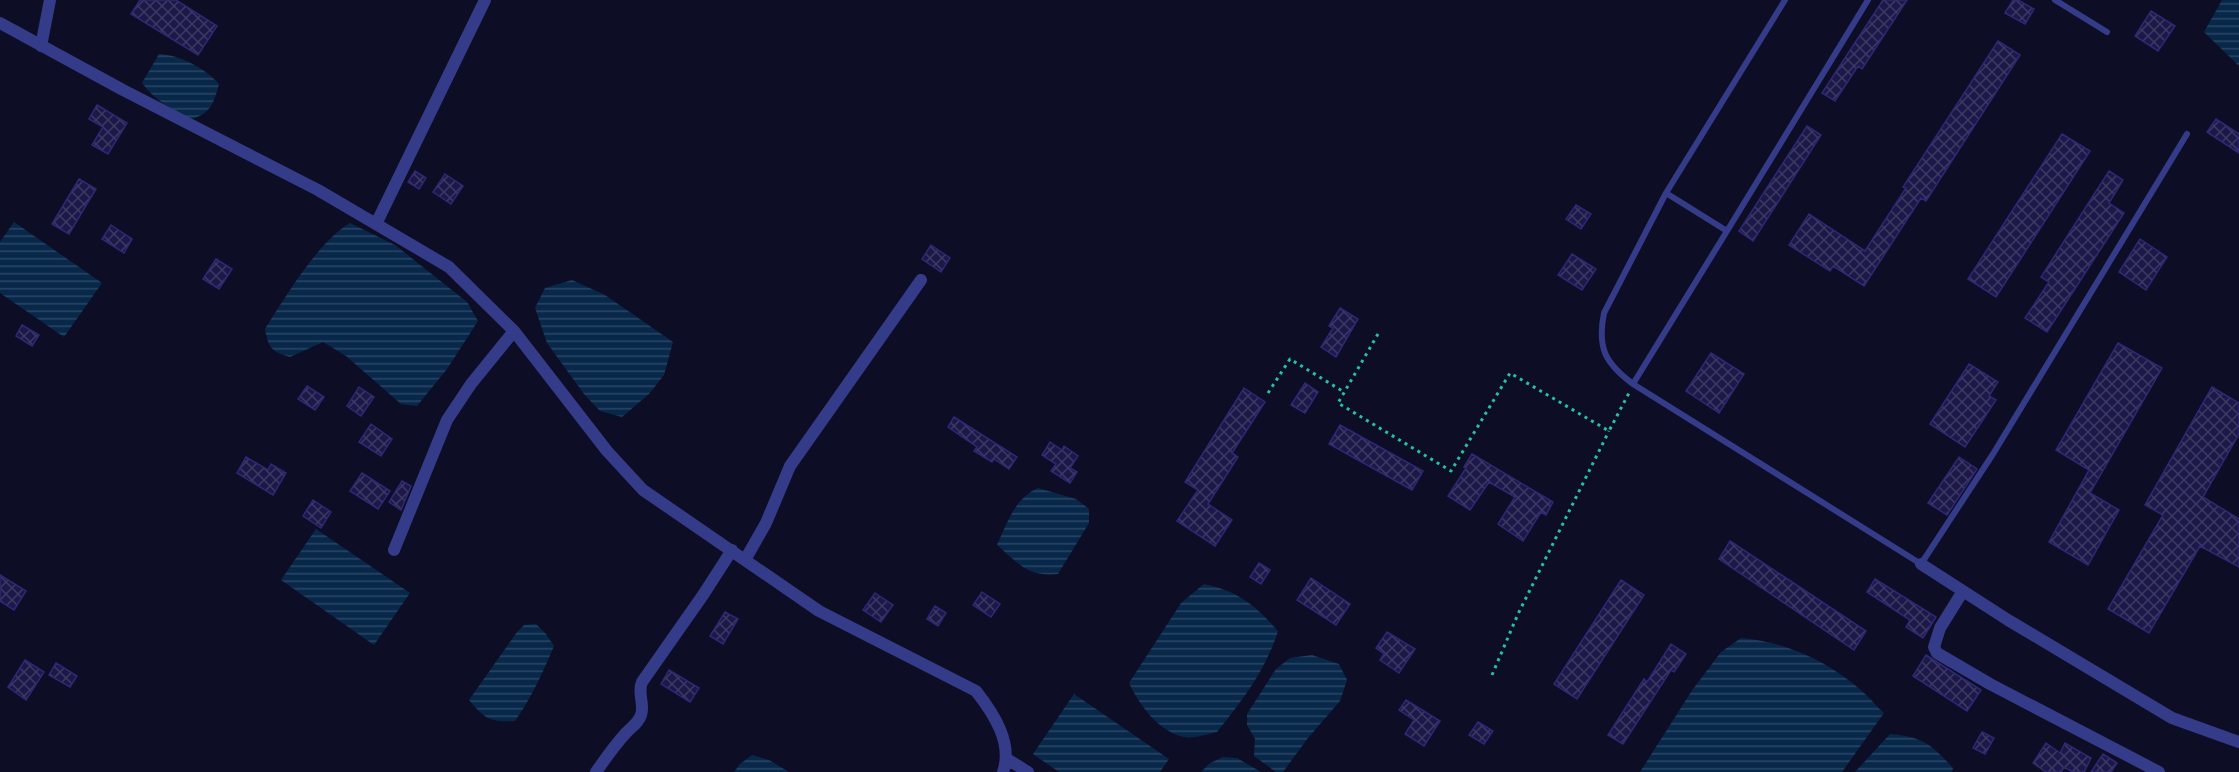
<svg xmlns="http://www.w3.org/2000/svg" width="2239" height="772" viewBox="0 0 2239 772" font-family="'Fira Sans Condensed',sans-serif">
<style>
.water{fill:url(#water-rules)}
.building{fill:url(#building-cross-hatch);stroke:#2e2876;stroke-width:1.5}
.lines{fill:none;stroke-linecap:round;stroke-linejoin:round}
.path{stroke:#26c0a3;stroke-width:3;stroke-dasharray:3 4.5;stroke-linecap:butt}
.lane{stroke:#343c89;stroke-width:6}
.street{stroke:#343c89;stroke-width:12}
</style>
<defs>
<pattern id="water-rules" width="6" height="5" patternUnits="userSpaceOnUse" patternTransform="scale(1.5)"><rect width="6" height="5" fill="#08284a"/><path d="M0 2.5h6" fill="none" stroke="#2b4665"/></pattern>
<pattern id="building-cross-hatch" width="8" height="8" patternUnits="userSpaceOnUse" patternTransform="scale(1.5)"><rect width="8" height="8" fill="#1c1848"/><path d="M0 0l8 8M0 8l8-8" fill="none" stroke="#3c3963"/></pattern>
</defs>
<rect width="100%" height="100%" fill="#0e0d26"/>
<path class="water" d="M2222,0H2239V66L2204,32Z
M159,54C180,55 205,68 219,84C214,102 211,114 191,119C173,110 154,100 142,83Z
M14,222L102,283L64,337L0,293V242Z
M350,223L395,245L467,302L478,321L447,369L417,406L401,404L346,356L323,342L290,357C271,351 269,349 265,329C286,296 317,243 350,223Z
M572,280L605,295L673,342L664,375L649,394L622,417L600,411L584,394L547,343L535,308L545,288Z
M1038,488L1076,499L1089,509V523L1058,574C1027,577 1018,563 997,545C1007,523 1015,498 1038,488Z
M316,529L410,593L374,645L281,580Z
M1204,584C1238,591 1255,605 1278,631C1266,670 1242,701 1217,732C1208,734 1193,739 1184,737C1158,731 1140,706 1129,683L1181,603Z
M536,624L546,634L554,646C543,672 532,697 515,721C490,722 486,720 469,700L517,632L524,625Z
M1741,638C1787,642 1830,662 1864,693C1871,699 1876,706 1884,713L1842,772H1640L1693,689L1721,652Z
M1312,655L1339,664L1347,680L1340,701L1308,738L1283,772H1276L1254,756L1255,739L1247,725V714L1276,669L1290,658Z
M1074,694L1169,759L1160,772H1059L1033,754Z
M1890,734C1923,737 1931,744 1953,768L1952,772H1855Z
M752,755L769,760L789,772H734L740,764Z
M1223,757L1237,758L1261,772H1201L1210,763Z"/>
<path class="building" d="M140,0H176L217,26L198,55L131,14Z
M1883,0H1907L1862,69L1858,66L1835,101L1822,93Z
M2013,0H2018L2034,9L2025,24L2005,13Z
M2151,11L2175,26L2158,51L2135,36Z
M1998,41L2020,55L1926,201L1921,198L1864,286L1833,266L1830,271L1789,245L1809,214L1865,251L1906,188L1903,187Z
M97,105L127,123L108,154L92,145L103,127L89,119Z
M2216,119L2239,134V153L2207,132Z
M1807,126L1821,135L1753,241L1739,231Z
M2062,134L2090,151L1996,297L1968,279Z
M415,171L426,178L419,189L408,182Z
M2109,171L2123,180L2109,203L2124,213L2047,332L2025,318L2049,282L2041,277Z
M445,174L463,186L451,204L433,192Z
M79,179L96,189L69,234L52,224Z
M1576,205L1591,214L1581,229L1566,219Z
M111,225L132,239L124,253L102,239Z
M2140,239L2167,257L2146,290L2119,272Z
M931,245L950,258L941,272L922,259Z
M1572,254L1596,269L1582,290L1558,275Z
M216,259L232,269L219,289L203,279Z
M1340,308L1358,319L1336,357L1321,347L1333,328L1329,326Z
M22,325L39,335L32,346L16,336Z
M2118,343L2162,368L2090,493L2119,510L2088,565L2049,542L2089,470L2056,450Z
M1711,353L1744,374L1719,413L1686,391Z
M1969,364L1998,382L1989,396L1996,400L1965,447L1930,424Z
M1305,383L1318,392L1305,413L1291,405Z
M307,386L324,397L315,410L298,399Z
M359,387L374,397L361,416L347,406Z
M2212,387L2239,403V434L2203,497L2239,519V567L2200,546L2149,633L2108,609L2163,515L2145,505Z
M1244,388L1265,402L1232,453L1238,457L1208,504L1232,520L1215,546L1177,521L1198,490L1185,482Z
M954,417L1017,457L1009,469L994,459L992,462L974,451L977,447L948,427Z
M371,424L392,439L381,456L359,442Z
M1340,425L1423,471L1412,490L1329,444Z
M1050,442L1062,450L1064,446L1078,456L1070,468L1077,472L1070,483L1051,471L1056,464L1042,455Z
M1472,454L1553,502L1546,515L1541,512L1523,541L1498,524L1515,497L1489,482L1470,510L1448,496L1466,468L1464,467Z
M246,457L268,470L271,464L286,473L273,495L237,473Z
M1959,457L1977,469L1947,515L1928,503Z
M362,473L390,491L378,509L350,491Z
M402,481L411,486L401,510L389,502Z
M313,500L331,512L321,528L303,516Z
M1730,541L1866,631L1854,650L1719,559Z
M1259,563L1270,570L1261,584L1250,577Z
M0,575L26,591L14,610L0,601Z
M1311,578L1350,604L1336,625L1297,600Z
M1875,579L1936,617L1923,638L1906,627L1910,620L1867,592Z
M1621,580L1644,595L1577,699L1554,684Z
M982,592L1000,604L991,617L973,605Z
M875,593L893,605L881,622L863,610Z
M935,606L946,613L938,626L927,619Z
M725,612L738,619L723,644L710,636Z
M1387,632L1415,649L1399,673L1380,660L1384,654L1376,648Z
M1671,644L1686,654L1674,672L1671,670L1623,744L1608,735L1644,679L1647,682Z
M1926,655L1981,690L1967,711L1913,676Z
M25,660L44,672L26,700L8,687Z
M56,663L77,676L70,687L49,675Z
M669,670L699,688L690,702L661,684Z
M1406,700L1440,721L1424,746L1405,734L1414,720L1399,710Z
M1478,722L1493,731L1484,744L1469,735Z
M1982,732L1994,738L1985,754L1973,748Z
M2046,743L2060,753L2065,743L2091,758L2084,772H2073L2064,767L2061,772H2046L2033,763Z
M2103,754L2117,763L2111,772H2091Z"/>
<g class="lines">
<path class="path" d="M1378,334L1338,403L1451,471L1510,373L1609,431L1629,393
M1268,393L1290,359L1344,392
M1492,675L1518,614L1609,431"/>
<path class="lane" d="M1785,0L1666,193L1604,313C1597,348 1605,363 1633,384L1921,564L1993,454L2187,134
M2055,0L2107,32
M1666,193L1727,231L1868,0
M1633,384L1727,231"/>
<path class="street" d="M0,23L123,90L318,190L449,267L514,331L607,451L643,490L819,611L976,691C994,714 1013,743 1003,772
M41,46L50,0
M376,224L485,0
M394,550L447,420L471,384L514,331
M745,560L766,523L790,466L921,280
M1921,564L2008,620L2172,718L2239,742
M1963,591L1940,628L1934,647L1937,653L1990,684L2159,772
M1007,759L1028,772
M596,772C605,759 615,745 625,734C631,727 638,724 641,715C645,704 637,693 642,682L703,595L732,550"/>
</g>
</svg>
